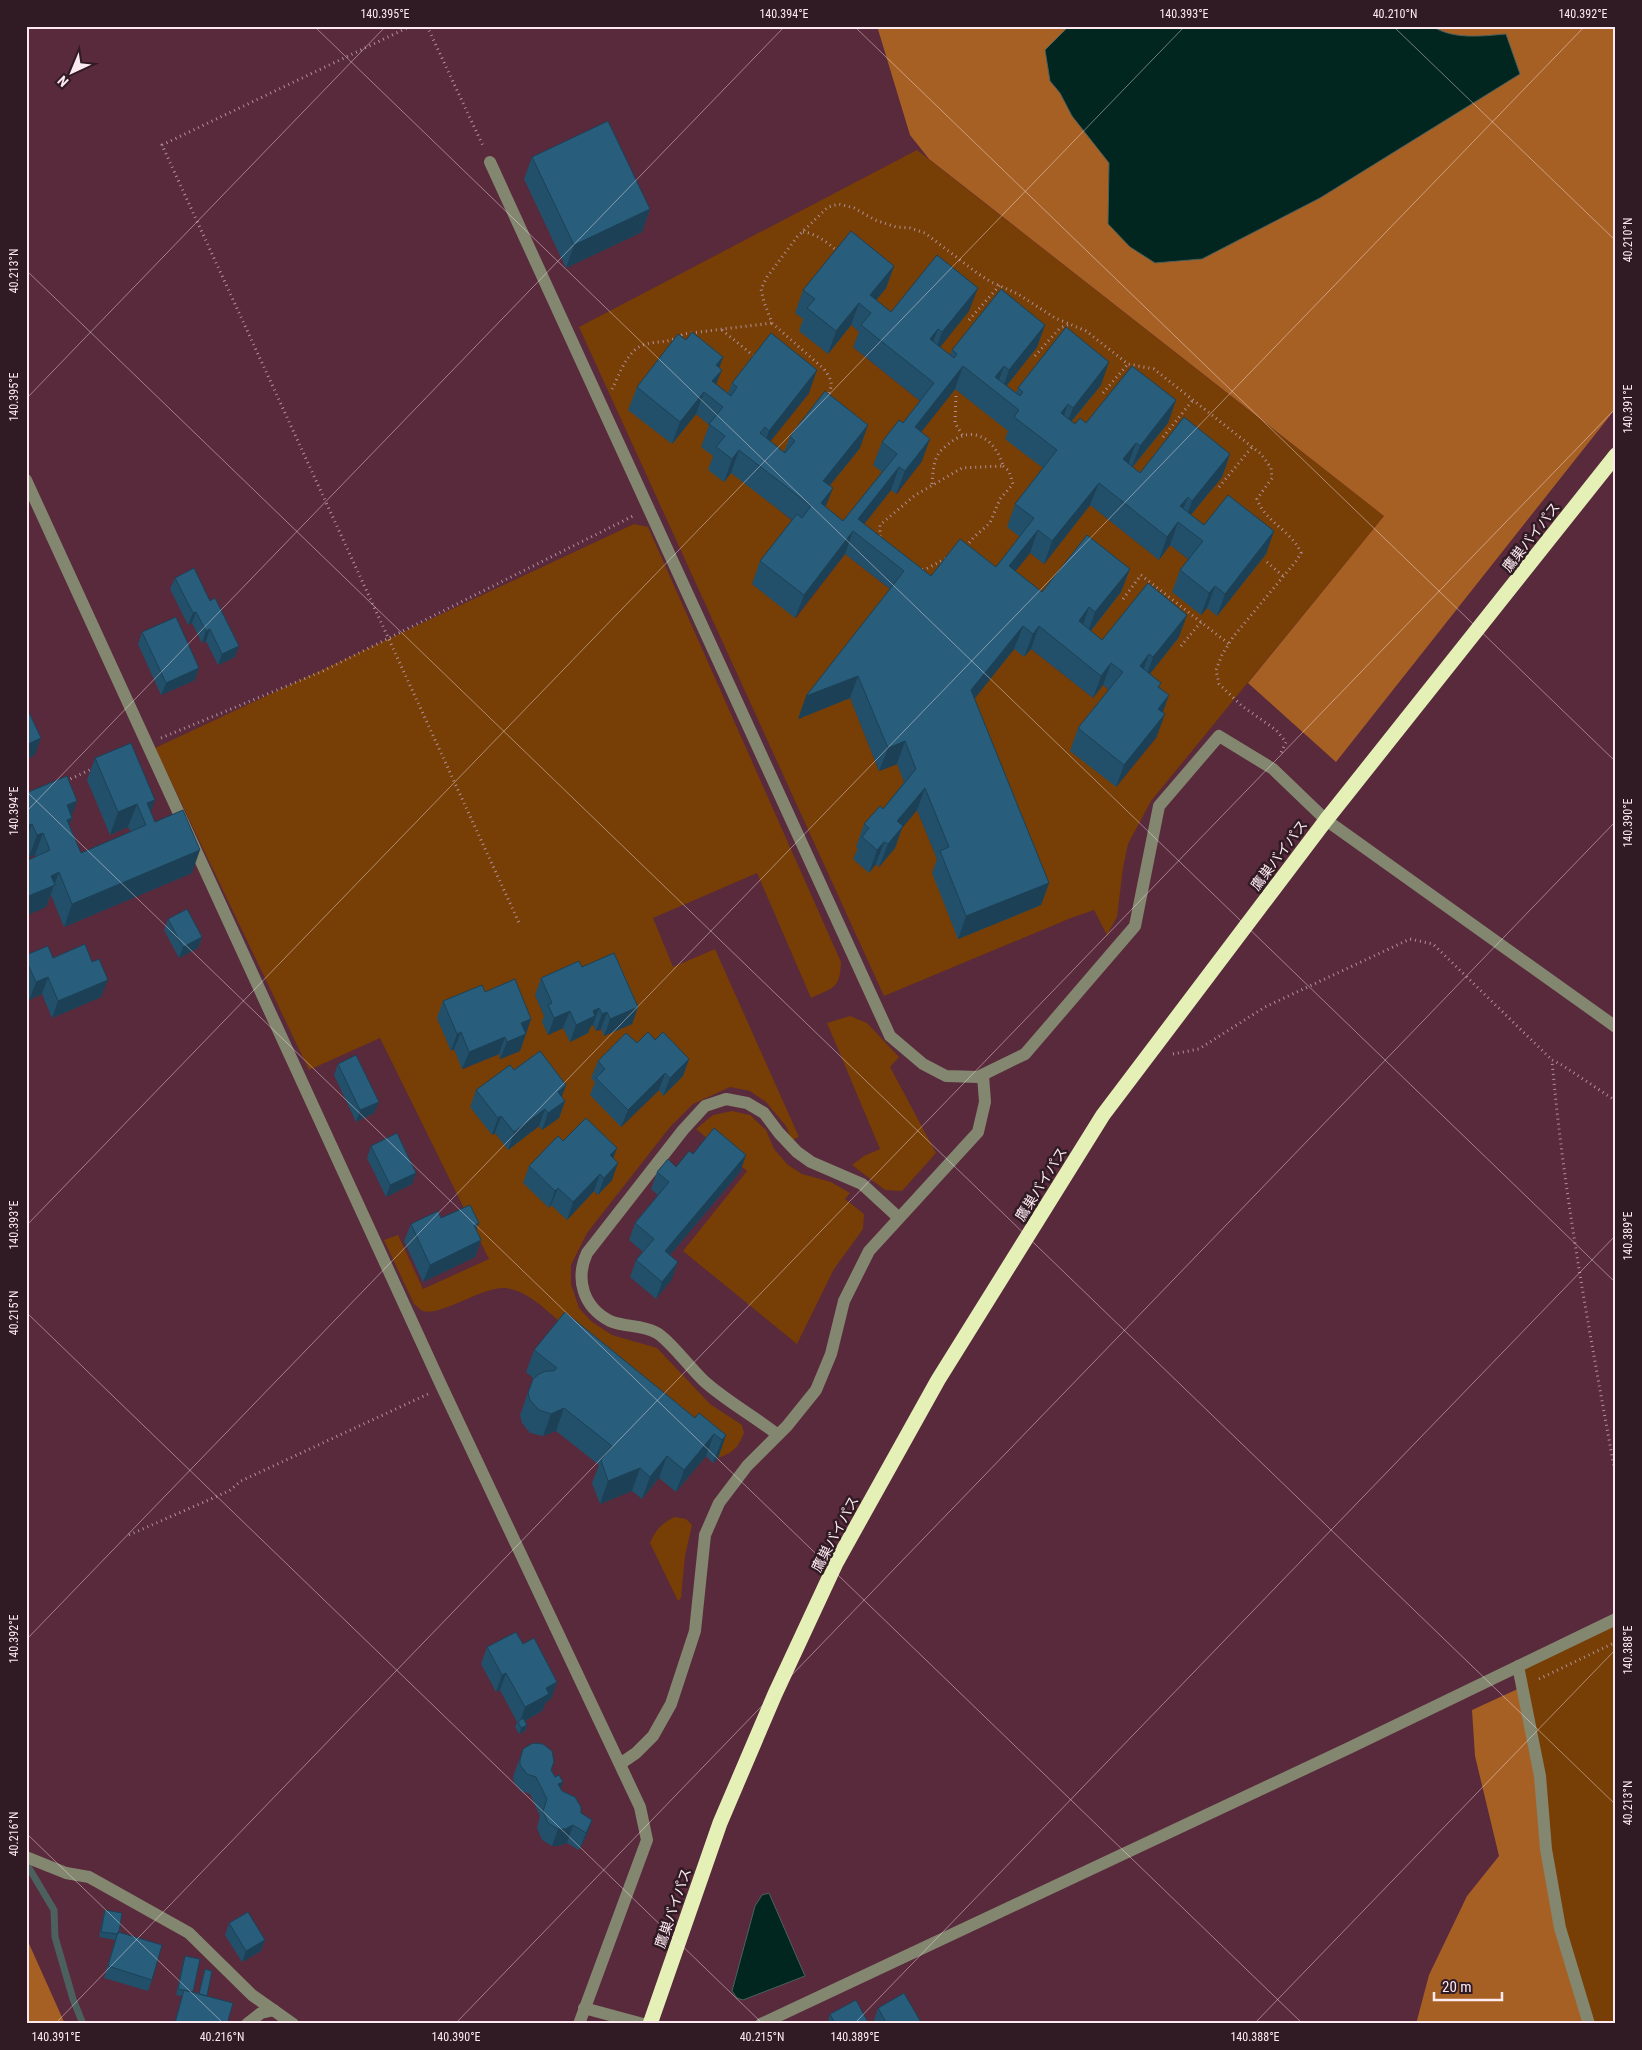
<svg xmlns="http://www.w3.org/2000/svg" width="1642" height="2050" viewBox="0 0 1642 2050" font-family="'Roboto Condensed','Noto Sans JP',sans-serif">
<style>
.green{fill:#773e05;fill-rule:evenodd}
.forest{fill:#a76024}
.water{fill:#00261f;stroke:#4c615e}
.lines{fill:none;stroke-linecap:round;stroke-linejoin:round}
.stream{stroke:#4c615e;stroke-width:7}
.path{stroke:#b1909c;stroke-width:3;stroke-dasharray:1 4;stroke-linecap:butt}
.minor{stroke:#838770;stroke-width:12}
.highway{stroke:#e5f0b7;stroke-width:15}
.wall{fill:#22506a;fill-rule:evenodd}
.shaded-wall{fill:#1c4156}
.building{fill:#285d7b;stroke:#1c4156;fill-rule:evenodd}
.ticks{fill:none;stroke:#fdeaf0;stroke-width:1;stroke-opacity:0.45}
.labels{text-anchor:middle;stroke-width:5;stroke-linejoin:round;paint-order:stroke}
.street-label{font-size:14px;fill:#fdeaf0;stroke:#301a23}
.neatline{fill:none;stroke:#fdeaf0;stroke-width:2}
.ticks-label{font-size:12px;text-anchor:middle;fill:#fdeaf0}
</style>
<rect width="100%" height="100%" fill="#59293c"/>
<path class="green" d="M917,150L1384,516L1151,801L1128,844L1123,868L1117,917L1107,935L1094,910L1071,918L884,996L579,327ZM886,288L862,317C925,369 1005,408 1078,446L1167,423L1132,468V495L1196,548L1207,608L1201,615L1194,564L1170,545L1158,559L1090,505L1044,564L1030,553L1001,589L1094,662L1157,737L1116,787L1115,695L1103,685L1093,698L1031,649H1014L963,713L958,938L941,869L917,810L889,844L880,867L876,864L869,872L861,851L908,791L897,764L879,771L850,698L799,718L896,594L845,554L796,618L752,584L802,529L717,459L715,429L696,414L724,405L809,393L761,453L782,458L859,448L815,504L835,544L888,477L926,406L854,348L863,335L851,325Z
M955,389L1011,432L1049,473L1026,541L988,590L923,599L850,542L891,490L897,494L922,461L907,450Z
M634,524L648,527L841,962C840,989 834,987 811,998L757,873L653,918L673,967L715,949L799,1137L792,1140L786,1126L766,1102L750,1091L730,1087L693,1104L670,1127L587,1233L571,1265V1284L579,1308L591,1321L612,1335L657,1348L710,1404L742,1425L744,1433C738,1448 733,1453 718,1458L557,1334L558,1320C543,1307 526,1290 505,1288C481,1287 440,1317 423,1311C420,1310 417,1306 414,1304L384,1240L398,1235L423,1289L489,1259L380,1038L309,1070L155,748ZM535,995L632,1024L596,1031L593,1025L586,1028H563L548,1035L546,1020ZM437,1018L520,1051L500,1059L499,1054L463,1069L454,1049L451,1050ZM534,1068L542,1130L539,1126L508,1149L495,1133L492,1135ZM683,1076L659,1090L621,1127L599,1086ZM612,1180L597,1195L594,1191L567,1219L551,1205Z
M850,1016L867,1023L899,1057L890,1067L936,1153L902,1191L885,1190L852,1165L864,1156L880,1149L827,1023Z
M732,1111L750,1115L766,1130L774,1149L788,1165L802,1174L831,1182L850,1193L845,1199L864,1214L863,1229L834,1269L797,1344L683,1251L747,1171L696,1129L713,1115Z
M675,1517L686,1519L692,1525L685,1556L681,1598L678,1601L650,1543C655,1530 663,1522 675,1517Z
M1616,1619V2024H1589L1560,1928L1518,1666Z"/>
<path class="forest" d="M877,26H1069L1045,50L1050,81L1060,93L1072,116L1109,163L1108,224L1202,259L1320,198L1520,74L1505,34C1482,36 1453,40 1432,26H1616V408L1336,762L1248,683L1384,516L929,159L910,135Z
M1522,1687L1546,1849L1589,2024H1416L1429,1975L1467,1896L1499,1856L1475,1756L1472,1710Z
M26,1937L65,2024H26Z"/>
<path class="water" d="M1069,26H1432C1453,40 1482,36 1506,34L1520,74L1320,198L1202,259L1155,263L1130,247L1108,224L1109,163L1072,116L1060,93L1050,81L1045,50Z
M769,1893L805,1976L743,2000L737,1998L732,1991L755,1906L762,1895Z"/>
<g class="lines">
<path class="stream" d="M26,1863L54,1910L55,1937L73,1999L83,2024"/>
<path class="path" d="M411,26L162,145L520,925
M427,26L484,148
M803,232C815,233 827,242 837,251
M969,320L1000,285
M722,330L755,357
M1035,356L1060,328L1070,324
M612,389C620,374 627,349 646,344C663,340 668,344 683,334L772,323
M1103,393L1128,364
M956,396L955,423L963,436
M827,398C833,384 833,382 824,369L772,323L764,302L761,289L767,277L797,237L828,207L839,204L854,208L875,220L896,227L910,228L925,233L977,273L991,282L1018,294L1055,318L1086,331L1128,364L1154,369L1261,454L1271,468L1272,478L1257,499C1265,522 1292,531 1301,553L1297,560L1233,637L1222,655L1216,670L1219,684L1242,706L1276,730L1286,742L1280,755
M1163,437L1193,400
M1003,466L1009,471L1013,484L1000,499L990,523L974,537L964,549L926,569L911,571L900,565L890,554L880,538V525L914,496L962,468Z
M932,484C933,473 933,462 939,453C942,449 947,445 951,442C975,424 996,441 1003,466
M1219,487L1252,447
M1267,562L1284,577
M1123,599L1141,575L1229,644
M1181,646L1201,622
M161,738L323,671L633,516
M66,781L94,768
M1173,1054L1199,1049L1265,1007L1410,939L1433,944L1552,1060
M1616,1101L1562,1065L1552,1060C1564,1200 1591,1339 1616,1478
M129,1535L229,1491L241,1481L428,1394
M1539,1679L1616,1642"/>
<path class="minor" d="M490,162L890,1036L923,1064L946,1076L978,1077L1025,1054L1135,926L1159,806L1219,736L1273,769L1326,820L1616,1027
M26,480L442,1387L640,1807L647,1840L579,2024
M778,1435C754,1416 726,1401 704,1381C692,1370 667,1337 655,1332C642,1325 624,1327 610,1321C583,1307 575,1279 587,1253L683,1130L705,1106L726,1099L747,1103L764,1113L779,1133L797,1152L811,1162L862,1184L899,1218
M1518,1666L1540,1776L1546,1849L1560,1928L1589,2024
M620,1764L636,1753L653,1736L671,1704L695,1631L705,1535L719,1503L747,1466L787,1426L816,1390L831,1354L844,1301L869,1251L978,1132L985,1102L983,1075
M26,1857L66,1873L89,1877L189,1933L252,1995L293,2024
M584,2008L643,2024
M247,2024L261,2013L274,2010
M761,2024L1349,1748L1616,1619"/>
<path class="highway" d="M650,2024L720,1823L775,1694L836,1563L938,1380L1103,1115L1326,820L1616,455"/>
</g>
<path class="wall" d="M532,157L650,209L642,232L566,268L524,179Z
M894,266L886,288L876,300L891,312L969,311L940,347L950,355L952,350L1045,325L1037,347L1006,386L1016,393L1018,388L1101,385L1072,421L1075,424L1086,423L1176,400L1168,423L1133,467L1140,473L1230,454L1222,477L1191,515L1204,525L1274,531L1266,554L1217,616L1207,608L1201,615L1172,592L1180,570L1188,559L1170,545L1159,560L1090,505L1044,564L1030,553L1015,571L1042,592H1121L1091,631L1102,640L1179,637L1150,674L1160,688L1163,712L1157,736L1116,787L1070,751L1078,728L1109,690L1103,685L1093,698L1031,649L1024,657L1014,649L974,699L1049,883L1041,905L958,939L932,873L937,859L917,810L902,828L895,848L879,867L876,864L869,873L853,859L858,848L856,847L864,824L883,809L904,782L897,764L879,771L850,698L798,719L890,589L845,554L795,618L752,584L760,561L792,520L731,473L724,482L708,470L713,456L701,447L709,425L696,414L672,444L628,410L637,387L686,340L723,357L719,368L716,384L728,393L732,383L809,393L770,441L784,452L790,436L860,448L829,486L826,507L843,521L882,472L873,465L882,442L903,423L920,401L853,347L859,332L851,325L828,354L799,331L803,319L795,313L803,290ZM955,389L1008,431L1005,439L1043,468L1015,504L1007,527L1020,537L996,567L931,576L864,524L891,490L896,494L922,461L921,432Z
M175,578L235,657L218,665L206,641L202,643L192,623L188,625L170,589Z
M142,632L195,680L161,695L138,644Z
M95,758L151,812L155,822L192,873L64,927L51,895L46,907L35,857V855L29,857L26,852V793L71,817L72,818L69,825L81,853L131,832L128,827L110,835L87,780Z
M168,919L202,937L198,948L179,958L164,930Z
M26,955L92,962L101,997L52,1018L42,994L29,1000L26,992Z
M582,967L638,1007L632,1024L604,1036L601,1029L596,1031L593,1025L591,1026L588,1033L570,1042L563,1028L548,1035L542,1022L544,1016L535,995L541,978Z
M485,992L531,1019L520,1051L500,1059L499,1054L462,1069L454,1049L451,1051L437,1018L443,1001Z
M655,1040L689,1059L683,1076L663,1096L659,1090L621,1127L590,1095L595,1082L591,1078L598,1061L637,1043Z
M338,1064L374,1113L356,1122L334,1075Z
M514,1070L562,1097L565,1101L559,1118L542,1130L539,1126L508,1150L495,1133L492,1135L470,1107L476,1090Z
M563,1141L617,1148L613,1158L612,1180L598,1195L594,1191L567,1220L551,1205L549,1208L523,1183L529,1166Z
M371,1146L416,1173L412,1184L386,1197L367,1158Z
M693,1154L746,1155L740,1172L670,1255L672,1279L656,1299L630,1277L636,1260L643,1252L629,1240L635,1223L658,1195L651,1189L657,1172L676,1167Z
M441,1218L476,1230L481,1240L475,1257L423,1282L404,1241L411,1224Z
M534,1350L695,1418L726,1435L718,1458L713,1463L706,1456L676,1492L659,1478L642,1499L632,1491L600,1504L592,1483L599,1465L556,1431L543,1436L530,1433L522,1423L520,1415L533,1378L526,1372Z
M523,1644L557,1682L551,1699L546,1702L542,1711L525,1721L527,1725L525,1731L519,1734L515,1727L517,1722L500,1690L496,1692L481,1664L487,1647Z
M523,1749L552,1770L562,1791L581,1813L592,1820L586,1837L579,1850L567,1843L558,1846H552L542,1840L537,1828L540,1816L530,1794L521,1791L514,1782L513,1777Z
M105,1910L152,1980L148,1991L104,1978L115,1940L99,1937L103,1916Z
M229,1923L265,1940L261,1951L242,1962L225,1935Z
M185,1956L193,1992L199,1993L205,1969L207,1996L227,2024H174L182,1996L176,1995L183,1962Z
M878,2008L922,2024H876L874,2020Z
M830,2014L869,2024H827Z"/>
<path class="shaded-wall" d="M650,209L642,232L566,268L574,245Z
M894,266L886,288L868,310L870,295Z
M978,288L969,311L934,355L942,332Z
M859,303L851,325L828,354L836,331Z
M1045,325L1037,347L1001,393L1009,370Z
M938,329L930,351V339Z
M723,357L716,377L722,370L713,392L712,383L716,365Z
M1109,362L1101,385L1064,430L1073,408Z
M963,366L955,389L907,450L915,427Z
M1004,366L996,388L995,377Z
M817,370L809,393L761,453L769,431Z
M704,392L696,414L672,444L680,422Z
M1176,400L1168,423L1131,468L1140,446Z
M1068,404L1060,427L1061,413Z
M868,425L860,448L815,504L823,481Z
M930,439L922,461L896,494L905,471Z
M1136,443L1128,465L1123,459Z
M739,450L731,473L724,482L732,459Z
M1230,454L1222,477L1184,523L1192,501Z
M899,467L891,490L856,534L858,519Z
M1099,483L1090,505L1044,564L1052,541Z
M833,488L824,511L821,503Z
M1188,497L1179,519L1180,506Z
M1178,522L1170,545L1159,560L1167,537Z
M1038,530L1030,553L1001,589L1009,566Z
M853,531L845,554L795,618L804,595Z
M1274,531L1266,554L1217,616L1225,594Z
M1130,569L1121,592L1087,635L1095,612Z
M1215,586L1207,608L1201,615L1209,593Z
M1089,607L1081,630L1079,621Z
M196,612L192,623L188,625L193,613Z
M1187,615L1179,637L1145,680L1153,657Z
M1023,626L1014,649L963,713L971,690Z
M1039,626L1031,649L1024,657L1033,634Z
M210,629L206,641L202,643L206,631Z
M239,646L235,657L218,665L222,654Z
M1149,654L1141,677L1140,666Z
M1111,663L1103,685L1093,698L1101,676Z
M199,668L195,680L161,695L166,683Z
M858,676L850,698L798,719L806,696Z
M1169,695L1161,718L1158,709Z
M1165,714L1157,736L1116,787L1124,765Z
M41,738L35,755L26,760V745Z
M905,741L897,764L879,771L888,748Z
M925,788L917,810L902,828L895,848L879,867L897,821Z
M155,800L147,822V803Z
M77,801L71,818H72L64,840L67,805Z
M137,804L128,827L110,835L118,812Z
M32,824L26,840V826Z
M43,833L35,855L29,857L37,835Z
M884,842L876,864L869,873L877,850Z
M200,850L192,873L64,927L72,904Z
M59,872L46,907L26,916V897L51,876Z
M1049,883L1041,905L958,939L966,916Z
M202,937L198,948L179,958L183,947Z
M48,977L42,994L29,1000L36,982Z
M108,980L101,997L52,1018L58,1001Z
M638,1007L632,1024L604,1036L610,1019Z
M599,1008L593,1025L591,1026L588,1033L570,1042L576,1025L593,1011Z
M570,1011L563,1028L548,1035L554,1018Z
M607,1012L601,1029L596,1031L602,1014Z
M531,1019L520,1051L500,1059L507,1042L521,1023Z
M461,1032L454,1049L451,1051L457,1034Z
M505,1037L499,1054L462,1069L469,1052Z
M689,1059L683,1076L663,1096L670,1078Z
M665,1073L659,1090L621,1127L628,1110Z
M566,1085L560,1102L558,1092Z
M565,1101L559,1118L542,1130L548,1113Z
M379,1102L374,1113L356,1122L360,1110Z
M545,1109L539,1126L508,1150L514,1132Z
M501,1116L495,1133L492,1135L498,1118Z
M617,1148L611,1165L610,1155Z
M746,1155L740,1172L659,1268L665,1251Z
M618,1163L612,1180L598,1195L604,1178Z
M416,1173L412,1184L386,1197L390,1185Z
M600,1174L594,1191L567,1220L573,1202Z
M558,1188L551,1205L549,1208L555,1191Z
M479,1223L472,1240L474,1225Z
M481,1240L475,1257L423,1282L430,1265Z
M678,1262L672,1279L656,1299L662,1282Z
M564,1408L556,1431L543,1436L551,1414Z
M714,1434L706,1456L676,1492L684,1470Z
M726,1435L718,1458L713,1463L722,1440Z
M667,1456L659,1478L642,1499L650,1477Z
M640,1468L632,1491L600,1504L608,1481Z
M506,1673L500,1690L496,1692L502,1675Z
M557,1682L551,1699L546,1702L542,1711L519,1724L525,1707L546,1688Z
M527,1725L525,1731L519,1734L521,1728Z
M563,1782L557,1799L558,1784Z
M592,1820L586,1837L579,1850L586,1833Z
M573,1825L567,1843L558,1846H552L558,1829Z
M265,1940L261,1951L242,1962L246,1951Z"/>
<path class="building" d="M608,121L650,209L574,245L532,157Z
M851,231L894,266L870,295L891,312L937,255L978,288L942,332L938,329L930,339L954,358L957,354L952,350L1001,289L1045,325L1009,370L1004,366L995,377L1020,396L1023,392L1018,388L1066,327L1109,362L1073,408L1068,404L1061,413L1075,424L1080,418L1086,423L1132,366L1176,400L1140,446L1136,443L1123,459L1140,473L1184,417L1230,454L1192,501L1188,497L1180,506L1204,525L1228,495L1274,531L1225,594L1215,586L1209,593L1180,570L1203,541L1178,522L1167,537L1099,483L1052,541L1038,530L1009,566L1042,592L1087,535L1130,569L1095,612L1089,607L1079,621L1102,640L1148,583L1187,615L1153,657L1149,654L1140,666L1161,683L1158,687L1169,695L1158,709L1165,714L1124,765L1078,728L1123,672L1111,663L1101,676L1039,626L1033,634L1023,626L971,690L1049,883L966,916L940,851L949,847L925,788L897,821L903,826L888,844L884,842L877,850L862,837L869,828L864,824L880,806L883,809L916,769L905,741L888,748L858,676L806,696L904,571L853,531L804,595L760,561L797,514L802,518L811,506L739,450L732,459L716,447L725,436L709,424L723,407L704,392L680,422L637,387L678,334L686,340L692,332L723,357L716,365L722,370L712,381L731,396L737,387L732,383L771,333L817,370L769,431L765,427L760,433L785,453L795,441L790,436L825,391L868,425L823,481L833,488L821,503L843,521L897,454L882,442L899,420L903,423L934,383L861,325L871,313L859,303L836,331L807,308L815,299L803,290ZM963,366L1019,410L1014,417L1057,450L1015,504L1034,518L996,567L960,539L931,576L858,519L899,467L905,471L930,439L915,427Z
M194,568L210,601L215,598L239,646L222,654L210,629L206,631L196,612L193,613L175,578Z
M176,617L199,668L166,683L142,632Z
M26,706L41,738L26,745Z
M131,743L155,800L147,803L155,822L183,810L200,850L72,904L59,872L51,876L55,885L26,897V861L50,850L43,833L37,835L32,824L26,826V793L67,776L77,801L67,805L72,818L67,820L81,853L146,825L137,804L118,812L95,758Z
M187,909L202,937L183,947L168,919Z
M85,944L92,962L99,959L108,980L58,1001L48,977L36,982L26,960V955L48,946L53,958Z
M614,953L638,1007L610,1019L607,1012L602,1014L599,1008L593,1011L595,1016L576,1025L570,1011L554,1018L548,1005L552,1003L541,978L579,961L582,967Z
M515,979L531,1019L521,1023L526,1034L507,1042L505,1037L469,1052L461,1032L457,1034L443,1001L482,985L485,992Z
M648,1032L655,1040L663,1032L689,1059L670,1078L665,1073L628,1110L596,1078L605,1069L598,1061L626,1033L637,1043Z
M540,1051L566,1085L558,1092L565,1101L548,1113L545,1109L514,1132L501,1116L498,1118L476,1090L510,1065L514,1070Z
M356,1055L379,1102L360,1110L338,1064Z
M586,1118L617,1148L610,1155L618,1163L604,1178L600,1174L573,1202L558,1188L555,1191L529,1166L558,1136L563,1141Z
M714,1128L746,1155L665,1251L678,1262L662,1282L636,1260L654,1239L635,1223L669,1182L657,1172L668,1159L676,1167L689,1151L693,1154Z
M397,1133L416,1173L390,1185L371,1146Z
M470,1205L479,1223L474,1225L481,1240L430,1265L411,1224L438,1211L441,1218Z
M565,1312L695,1418L699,1413L726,1435L722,1440L714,1434L684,1470L667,1456L650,1477L640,1468L608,1481L601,1460L612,1446L564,1408L551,1414L539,1410L530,1400L528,1393L533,1379L539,1374L546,1371H554L557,1368L534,1350Z
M516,1632L523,1644L534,1638L557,1682L546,1688L549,1694L525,1707L506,1673L502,1675L487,1647Z
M523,1718L527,1725L521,1728L518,1722Z
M533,1743L543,1744L552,1751L554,1762L551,1770L555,1777L559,1775L563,1782L558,1784L562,1791L575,1797L581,1807V1813L592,1820L586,1833L573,1825L565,1829H558L548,1823L543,1811L547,1799L536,1777L527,1774L520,1765V1760L523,1749Z
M105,1910L122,1913L119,1932H118V1934L101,1932Z
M248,1912L265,1940L246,1951L229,1923Z
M118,1932L162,1945L152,1980L108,1966Z
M185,1956L200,1959L193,1992L178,1989Z
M205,1969L212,1971L207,1996L199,1994Z
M184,1990L233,2003L227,2024H179L175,2023Z
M904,1993L922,2024H887L878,2008Z
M856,2000L869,2024H835L830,2014Z"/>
<path class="ticks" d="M314,26L1616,1283M854,26L1616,762M1393,26L1616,241M26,270L1616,1805M26,399L386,26M26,791L1303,2024M26,812L785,26M26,1226L1185,26M26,1312L763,2024M26,1640L1585,26M26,1833L224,2024M55,2024L1616,408M455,2024L1616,821M854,2024L1616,1235M1254,2024L1616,1649"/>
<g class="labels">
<g class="street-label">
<text transform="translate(1531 537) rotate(-52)" y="5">鷹巣バイパス</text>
<text transform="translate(1279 855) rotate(-53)" y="5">鷹巣バイパス</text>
<text transform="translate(1041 1184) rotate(-58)" y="5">鷹巣バイパス</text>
<text transform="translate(835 1534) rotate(-62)" y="5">鷹巣バイパス</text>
<text transform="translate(673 1908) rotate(-71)" y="5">鷹巣バイパス</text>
</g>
</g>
<rect width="1642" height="2050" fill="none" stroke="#301a23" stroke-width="55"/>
<g transform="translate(72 72) rotate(224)" stroke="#301a23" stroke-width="4" paint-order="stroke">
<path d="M0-4L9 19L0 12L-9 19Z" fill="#fdeaf0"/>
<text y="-8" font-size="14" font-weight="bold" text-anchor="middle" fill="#fdeaf0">N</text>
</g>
<path d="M1434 1992v8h68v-8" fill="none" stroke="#fdeaf0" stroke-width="2.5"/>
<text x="1442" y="1992" font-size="15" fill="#fdeaf0" stroke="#301a23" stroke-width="4" paint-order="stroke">20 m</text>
<rect x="28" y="28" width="1586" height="1994" class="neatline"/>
<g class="ticks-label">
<text x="385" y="18">140.395°E</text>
<text x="784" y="18">140.394°E</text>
<text x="1184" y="18">140.393°E</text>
<text x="1395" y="18">40.210°N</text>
<text x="1583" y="18">140.392°E</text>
<text transform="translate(1628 240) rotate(-90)" y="4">40.210°N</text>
<text transform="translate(14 271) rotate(-90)" y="4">40.213°N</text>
<text transform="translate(14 397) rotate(-90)" y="4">140.395°E</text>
<text transform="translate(1628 409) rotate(-90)" y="4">140.391°E</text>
<text transform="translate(14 811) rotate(-90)" y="4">140.394°E</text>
<text transform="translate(1628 823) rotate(-90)" y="4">140.390°E</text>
<text transform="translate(14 1225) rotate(-90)" y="4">140.393°E</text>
<text transform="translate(1628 1236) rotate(-90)" y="4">140.389°E</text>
<text transform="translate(14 1313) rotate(-90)" y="4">40.215°N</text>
<text transform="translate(14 1639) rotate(-90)" y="4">140.392°E</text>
<text transform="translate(1628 1650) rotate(-90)" y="4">140.388°E</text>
<text transform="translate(1628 1803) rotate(-90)" y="4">40.213°N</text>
<text transform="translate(14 1834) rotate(-90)" y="4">40.216°N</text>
<text x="56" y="2041">140.391°E</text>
<text x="222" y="2041">40.216°N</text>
<text x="456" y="2041">140.390°E</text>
<text x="762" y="2041">40.215°N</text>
<text x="855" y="2041">140.389°E</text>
<text x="1255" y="2041">140.388°E</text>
</g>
</svg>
